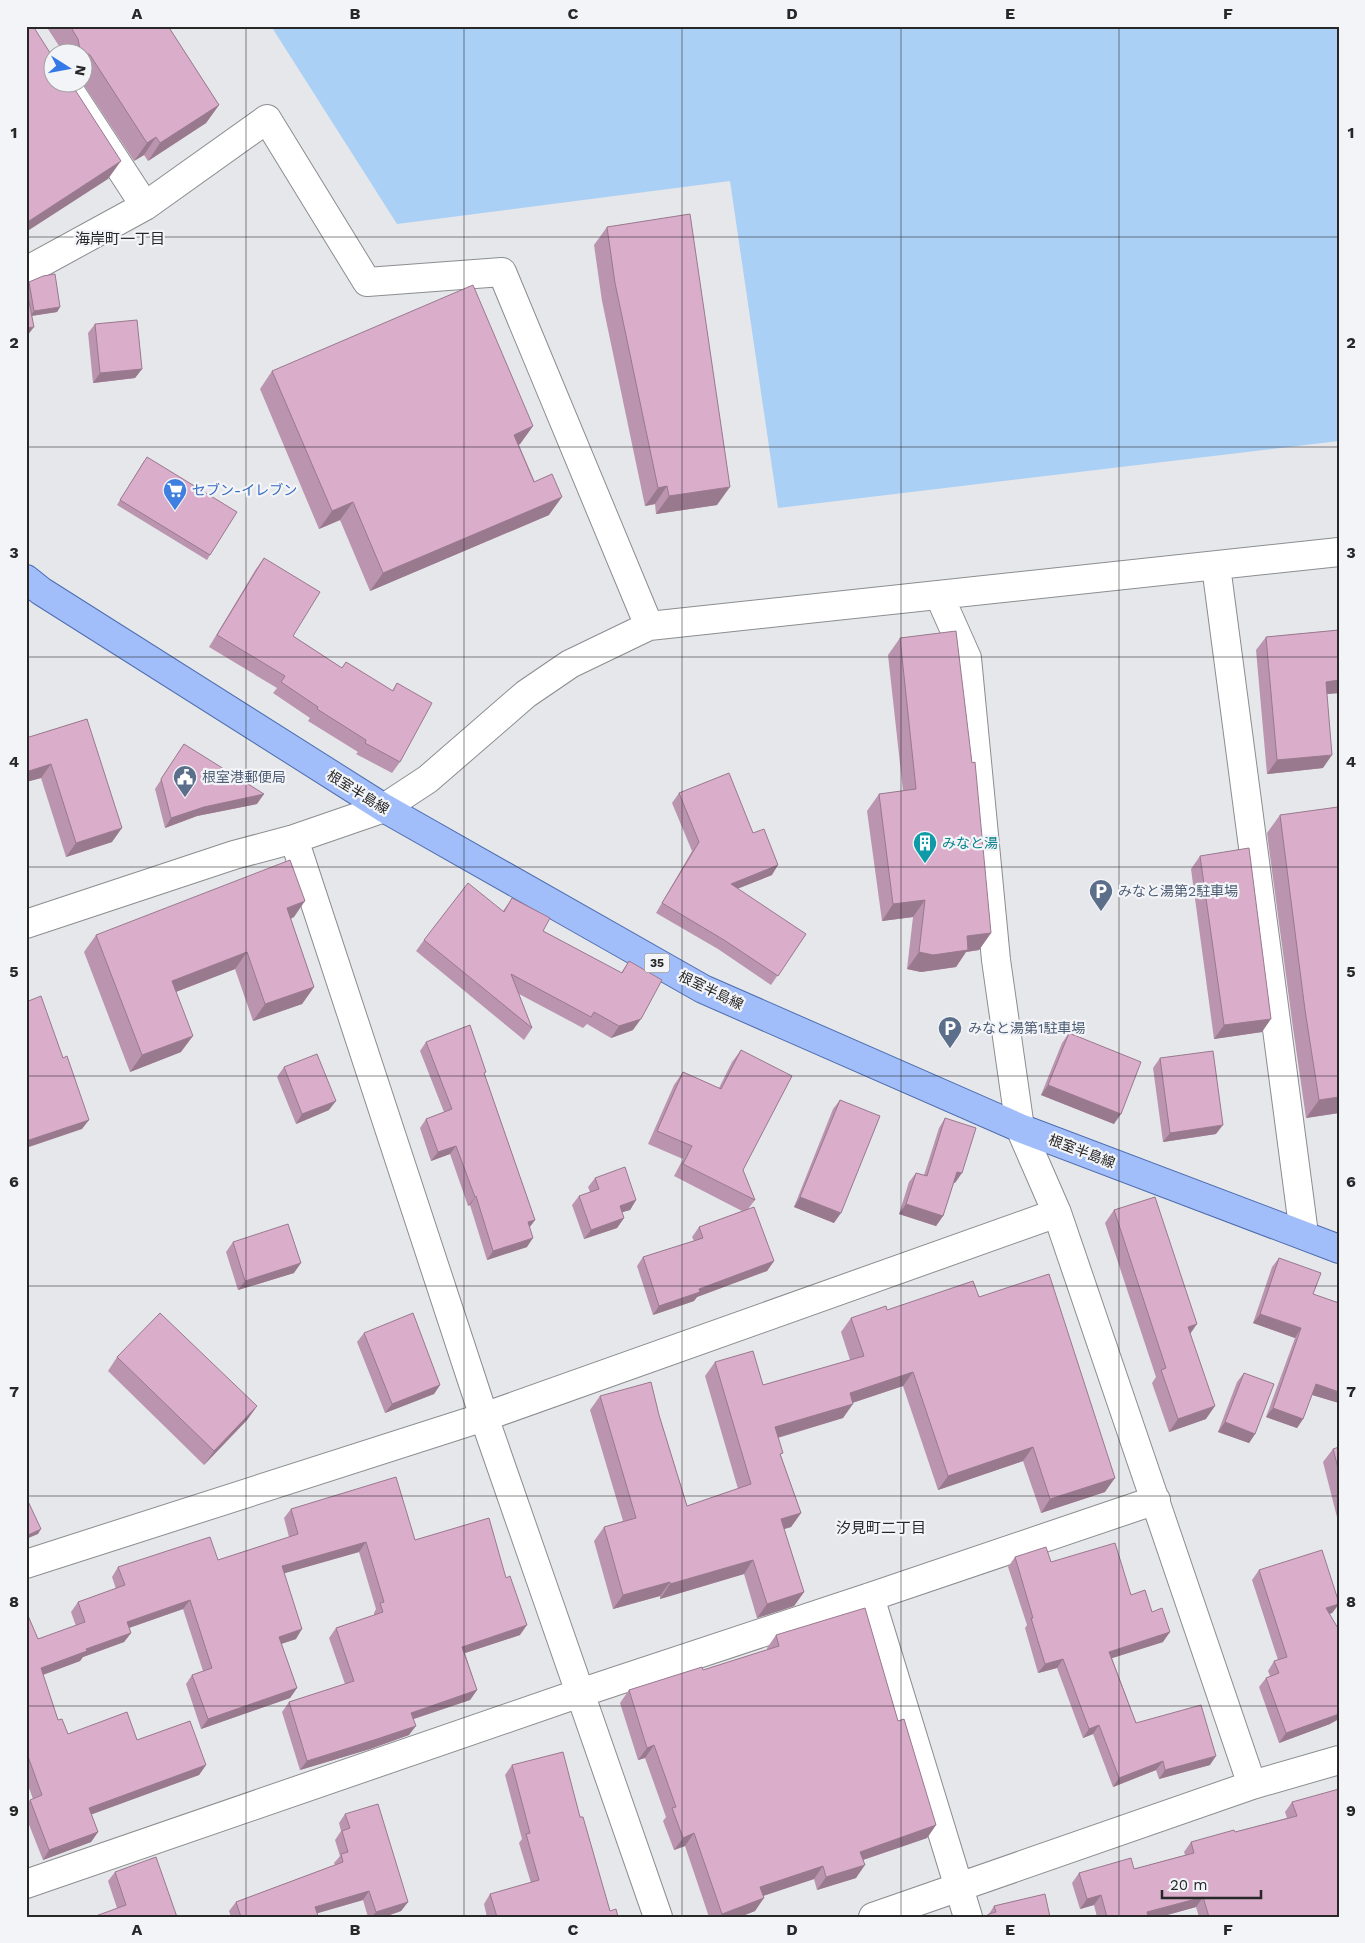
<svg xmlns="http://www.w3.org/2000/svg" width="1365" height="1943" viewBox="0 0 1365 1943" font-family="'Work Sans','Noto Sans JP',sans-serif">
<style>
.water{fill:#abd0f5}
.lines{fill:none;stroke-linecap:round;stroke-linejoin:round}
.minor-casing{stroke:#8b8d8f;stroke-width:30}
.major-casing{stroke:#4d6daf;stroke-width:30}
.minor{stroke:#fff;stroke-width:28}
.major{stroke:#a1befa;stroke-width:28}
.wall{fill:#bb95af}
.shaded-wall{fill:#99798e}
.building{fill:#daadcb;stroke:#99798e}
.grid{fill:none;stroke:#272728;stroke-width:1;stroke-opacity:0.55}
.labels{text-anchor:middle;stroke-width:4.5;stroke-linejoin:round;paint-order:stroke}
.shield{fill:#f3f4f7;stroke:#646466;stroke-width:1}
.shield-label{font-size:12px;font-weight:bold;fill:#272728}
.shop-label{font-size:14px;fill:#366cbe;stroke:#f3f4f7;text-anchor:start}
.service-label{font-size:14px;fill:#4e5e75;stroke:#f3f4f7;text-anchor:start}
.street-label{font-size:14px;fill:#272728;stroke:#f3f4f7}
.culture-label{font-size:14px;fill:#0d838f;stroke:#f3f4f7;text-anchor:start}
.neighbourhood-label{font-size:15px;fill:#272728;stroke:#f3f4f7}
.neatline{fill:none;stroke:#272728;stroke-width:2}
.grid-label{font-size:16px;text-anchor:middle;font-weight:bold;fill:#272728}
</style>
<rect width="100%" height="100%" fill="#e6e7ea"/>
<path class="water" d="M271,26H1339V441L778,508L730,181L397,224Z"/>
<g class="lines">
<g class="minor-casing">
<path id="minor" d="M64,82L145,206
M26,271L145,206L267,119L367,282L502,272L649,626
M1216,566L1304,1234
M939,595L967,658L996,960L1020,1128L1057,1213L1252,1785
M294,839L484,1417L658,1917
M26,924L234,855L294,839L384,808L428,779L526,694L570,664L649,626L1339,552
M26,1564L484,1417L1057,1213
M870,1597L968,1917
M26,1884L580,1693L870,1597L1156,1500
M873,1917L1252,1785L1339,1760"/>
</g>
<g class="major-casing">
<path id="major" d="M26,579L41,591L384,808L703,989L1020,1128L1339,1249"/>
</g>
<use href="#minor" class="minor"/>
<use href="#major" class="major"/>
</g>
<path class="wall" d="M46,26H168L219,105L206,123L148,161L144,155L134,161L82,82V52H63Z
M607,227L717,505L656,514L655,504L645,506L602,301L594,245Z
M29,282L60,307L57,312L32,316L26,289V286Z
M95,324L142,369L135,378L93,383L88,333Z
M272,371L533,426L520,444L519,445L549,515L370,591L340,520L319,529L260,389Z
M144,461L210,555L207,560L117,505Z
M264,558L293,636L342,668L346,662L392,691L397,683L400,762L392,773L356,754L358,752L308,721L310,718L273,693L277,688L209,647L256,569Z
M1339,630V693L1327,694L1323,768L1267,774L1256,650L1266,637Z
M900,638L991,933L979,950L966,952L956,967L921,972L907,969L913,917L882,921L867,811L879,794L903,791L888,655Z
M87,719L112,842L66,857L41,778L26,782V738Z
M184,744L257,804L197,816L165,828L155,789Z
M679,793L753,833L772,875L737,889L806,934L771,985L718,949L656,913L692,851L672,803Z
M1280,815L1339,1113L1306,1118L1293,1028L1267,833Z
M1200,856L1262,1032L1214,1039L1191,869Z
M512,898L543,931L621,973L629,961L633,1030L611,1038L587,1024L583,1028L519,994L532,1028L524,1040L416,951L424,940L503,911Z
M294,917L291,919L314,987L302,1004L253,1021L235,969L176,992L181,1052L130,1072L84,952L96,935Z
M1069,1033L1114,1124L1041,1095L1062,1043Z
M426,1042L484,1073L535,1220L530,1227L527,1247L487,1260L470,1205L468,1206L450,1154L431,1161L420,1128L426,1119L444,1112L420,1051Z
M741,1050L743,1170L755,1200L748,1209L774,1261L767,1271L697,1297L694,1301L653,1315L637,1266L643,1257L694,1241L692,1237L699,1227L742,1211L674,1176L683,1159L648,1144L674,1085L683,1072L719,1088L732,1062Z
M1160,1058L1216,1134L1163,1142L1153,1068Z
M284,1067L329,1110L296,1124L277,1077Z
M840,1100L834,1223L794,1207L833,1109Z
M945,1118L955,1183L954,1182L943,1216L936,1226L899,1214L909,1182L916,1173L924,1175L939,1128Z
M595,1178L636,1200L630,1210L622,1212L624,1218L617,1228L584,1239L572,1205L579,1196L590,1192L588,1187Z
M1114,1210L1190,1334L1206,1419L1169,1432L1152,1383L1156,1377L1105,1223Z
M233,1242L294,1273L238,1290L226,1252Z
M1279,1258L1313,1294L1339,1303V1403L1312,1395L1303,1419L1297,1428L1266,1417L1295,1338L1253,1323L1272,1267Z
M979,1297L1105,1492L1041,1513L1023,1461L938,1490L903,1386L852,1403L843,1418L778,1438L781,1456L801,1513L791,1527L784,1529L804,1592L794,1606L757,1618L744,1574L660,1599V1596L613,1609L594,1541L604,1527L623,1521L590,1410L600,1396L659,1415L687,1506L738,1489L705,1376L715,1362L763,1385L850,1360L841,1332L851,1318L887,1310Z
M364,1333L440,1385L434,1394L385,1413L357,1342Z
M117,1357L257,1406L247,1420L204,1465L108,1371Z
M1244,1373L1255,1434L1249,1443L1218,1432L1237,1382Z
M1339,1447V1525L1323,1462L1333,1449Z
M291,1509L415,1540L520,1635L465,1653L477,1690L470,1700L414,1719L409,1735L370,1749L300,1770L282,1712L289,1702L345,1684L329,1638L336,1628L374,1615V1613L376,1609L359,1552L284,1573L296,1639L281,1644L297,1688L290,1698L201,1729L186,1684L192,1675L203,1671L183,1609L129,1628L131,1633L124,1642L83,1657L80,1661L43,1675L58,1720L68,1734L137,1740L206,1765L199,1775L91,1814L98,1832L91,1842L43,1860L26,1817V1806L30,1800L33,1799L26,1780V1611L38,1639L76,1626L71,1612L78,1602L116,1589L112,1577L118,1567L218,1560L289,1537L284,1518Z
M1015,1557L1051,1562L1131,1595L1152,1612L1163,1642L1112,1658L1136,1723L1210,1765L1159,1779L1156,1770L1113,1787L1093,1734L1083,1738L1057,1668L1038,1673L1025,1628L1027,1625L1008,1567Z
M1259,1570L1339,1604L1332,1613L1329,1614L1330,1724L1279,1743L1259,1687L1266,1678L1270,1676L1268,1671L1274,1661L1278,1660L1252,1580Z
M776,1635L898,1721L936,1825L927,1838L863,1860L856,1878L817,1890L814,1879L763,1896L755,1911L740,1917H709L685,1846L674,1850L663,1821L666,1817L645,1758L638,1760L620,1703L629,1690L703,1670L767,1650V1648Z
M512,1765L580,1817L610,1911L618,1917H487L484,1904L490,1894L531,1883L519,1843L522,1839L505,1775Z
M1292,1802L1339,1917H1199L1196,1907L1160,1917H1097L1094,1905L1080,1909L1072,1883L1079,1873L1134,1869L1185,1855L1184,1852L1191,1842L1235,1832L1287,1818L1285,1812Z
M345,1814L408,1902L401,1911L384,1917H368L363,1900L317,1913L318,1917H231L229,1911L236,1902L335,1865L334,1863L340,1856L335,1840L341,1831L339,1823Z
M115,1872L177,1917L117,1908L108,1881Z
M1045,1894L989,1914L994,1906Z"/>
<path class="shaded-wall" d="M219,105L206,123L148,161L160,143Z
M156,137L144,155L134,161L147,143Z
M121,161L108,179L26,232V223Z
M60,307L57,312L30,316L34,311Z
M34,327L27,336H26V328Z
M142,369L135,378L93,383L100,373Z
M533,426L520,444L502,453L514,435Z
M667,486L655,504L645,506L658,488Z
M730,487L717,505L656,514L669,496Z
M562,497L549,515L370,591L383,573Z
M353,502L340,520L319,529L332,511Z
M1339,680V693L1316,695L1326,682Z
M1332,755L1323,768L1267,774L1277,760Z
M51,764L41,778L26,782V772Z
M264,794L257,804L197,816L165,828L171,818L204,807Z
M122,828L112,842L66,857L76,843Z
M778,865L772,875L724,894L731,884Z
M925,900L913,917L882,921L893,904Z
M305,901L294,917L275,924L287,908Z
M991,933L979,950L966,952L956,967L921,972L907,969L919,952L967,936Z
M247,952L235,969L160,998L172,981Z
M314,987L302,1004L253,1021L265,1004Z
M641,1019L633,1030L611,1038L619,1026Z
M1271,1019L1262,1032L1214,1039L1224,1025Z
M193,1036L181,1052L130,1072L142,1055Z
M1048,1085L1121,1114L1114,1124L1041,1095Z
M1339,1097V1113L1306,1118L1319,1100Z
M336,1101L329,1110L296,1124L302,1114Z
M89,1120L82,1129L26,1148V1141Z
M1223,1125L1216,1134L1163,1142L1170,1133Z
M456,1146L450,1154L431,1161L438,1152Z
M957,1172L962,1173L955,1183L950,1181Z
M476,1196L470,1205L468,1206L475,1197Z
M800,1197L841,1213L834,1223L794,1207Z
M636,1200L630,1210L613,1215L620,1206Z
M906,1204L943,1216L936,1226L899,1214Z
M624,1218L617,1228L584,1239L591,1230Z
M535,1220L528,1229V1222Z
M533,1238L527,1247L487,1260L493,1251Z
M774,1261L767,1271L697,1297L694,1301L653,1315L659,1306L699,1289Z
M301,1263L294,1273L238,1290L245,1281Z
M1260,1314L1301,1328L1295,1338L1253,1323Z
M1197,1324L1188,1337V1327Z
M913,1372L903,1386L840,1407L850,1393Z
M1316,1384L1339,1392V1403L1309,1394Z
M440,1385L434,1394L385,1413L392,1404Z
M853,1404L843,1418L766,1441L775,1427Z
M257,1406L247,1420L204,1465L214,1451Z
M1215,1406L1206,1419L1169,1432L1178,1419Z
M1273,1408L1303,1419L1297,1428L1266,1417Z
M1225,1422L1255,1434L1249,1443L1218,1432Z
M1033,1447L1023,1461L938,1490L948,1476Z
M1115,1478L1105,1492L1041,1513L1050,1499Z
M801,1513L791,1527L771,1533L781,1519Z
M41,1529L38,1534L26,1539V1536Z
M366,1542L359,1552L275,1576L282,1566Z
M753,1560L744,1574L660,1599L670,1584Z
M670,1582L660,1596L613,1609L623,1595Z
M804,1592L794,1606L757,1618L767,1604Z
M190,1600L183,1609L120,1631L127,1622Z
M1339,1604L1332,1613L1319,1618L1326,1608Z
M527,1625L520,1635L456,1656L462,1647Z
M302,1629L296,1639L272,1647L279,1637Z
M1170,1632L1163,1642L1103,1661L1109,1652Z
M131,1633L124,1642L83,1657L80,1661L34,1678L41,1668L86,1649Z
M1063,1659L1057,1668L1038,1673L1045,1664Z
M297,1688L290,1698L201,1729L208,1719Z
M477,1690L470,1700L404,1722L411,1713Z
M1339,1714V1719L1330,1724L1279,1743L1286,1733Z
M1099,1725L1093,1734L1083,1738L1089,1729Z
M416,1726L409,1735L370,1749L300,1770L307,1761Z
M654,1745L645,1758L638,1760L647,1748Z
M1216,1756L1210,1765L1159,1779L1165,1770Z
M1163,1761L1156,1770L1113,1787L1119,1778Z
M206,1765L199,1775L82,1818L89,1808Z
M936,1825L927,1838L851,1864L860,1852Z
M98,1832L91,1842L43,1860L49,1850Z
M694,1833L685,1846L674,1850L683,1838Z
M865,1865L856,1878L817,1890L826,1877Z
M823,1866L814,1879L751,1900L760,1887Z
M369,1891L363,1900L308,1916L315,1907Z
M1101,1895L1094,1905L1080,1909L1087,1899Z
M1203,1897L1196,1907L1160,1917H1143L1147,1912Z
M764,1898L755,1911L740,1917H720L722,1914Z
M408,1902L401,1911L384,1917H372L376,1912Z"/>
<path class="building" d="M26,26H33L52,56V82H70L121,161L26,223Z
M70,26H168L219,105L160,143L156,137L147,143L90,55L80,49L78,39Z
M690,214L730,487L669,496L667,486L658,488L615,283L607,227Z
M55,274L60,307L34,311L29,282L43,276Z
M473,285L533,426L514,435L534,482L552,474L562,497L383,573L353,502L332,511L272,371Z
M26,297H28L34,327L26,328Z
M137,320L142,369L100,373L95,324Z
M147,457L237,512L210,555L120,500Z
M264,558L320,592L293,636L342,668L346,662L393,691L397,683L432,703L400,762L365,743L366,740L317,709L318,707L281,682L285,676L217,635Z
M1339,630V680L1326,682L1332,755L1277,760L1266,637Z
M956,631L972,763L975,762L991,933L967,936L968,950L933,955L919,952L925,900L893,904L879,794L916,789L900,638Z
M87,719L122,828L76,843L51,764L26,772V738Z
M184,744L264,794L204,807L171,818L161,779Z
M729,773L753,833L764,829L778,865L731,884L806,934L778,976L724,940L662,903L699,842L679,793Z
M1338,807L1339,1097L1319,1100L1305,1010L1280,815Z
M1249,848L1271,1019L1224,1025L1200,856Z
M290,860L305,901L287,908L314,987L265,1004L247,952L172,981L193,1036L142,1055L96,935Z
M468,883L504,912L512,898L550,918L543,931L622,973L629,961L662,980L641,1019L619,1026L594,1012L591,1017L511,974L532,1028L424,940Z
M41,996L63,1058L67,1056L89,1120L26,1141V1002Z
M470,1025L486,1072L484,1073L535,1220L528,1222L533,1238L493,1251L476,1196L475,1197L456,1146L438,1152L426,1119L452,1109L426,1042Z
M1069,1033L1141,1062L1121,1114L1048,1085Z
M741,1050L792,1076L743,1170L755,1200L683,1164L692,1146L657,1131L683,1072L721,1089Z
M1213,1051L1223,1125L1170,1133L1160,1058Z
M317,1054L336,1101L302,1114L284,1067Z
M840,1100L880,1116L841,1213L800,1197Z
M945,1118L976,1128L962,1173L957,1172L943,1216L906,1204L916,1173L927,1176Z
M625,1167L636,1200L620,1206L624,1218L591,1230L579,1196L599,1189L595,1178Z
M1155,1197L1197,1324L1188,1327L1215,1406L1178,1419L1161,1370L1166,1368L1114,1210Z
M754,1207L774,1261L699,1289L700,1292L659,1306L643,1257L703,1238L699,1227Z
M288,1224L301,1263L245,1281L233,1242Z
M1279,1258L1321,1273L1313,1294L1339,1303V1392L1316,1384L1303,1419L1273,1408L1301,1328L1260,1314Z
M1049,1274L1115,1478L1050,1499L1033,1447L948,1476L913,1372L850,1393L853,1404L775,1427L783,1453L780,1454L801,1513L781,1519L804,1592L767,1604L753,1560L670,1584V1582L623,1595L604,1527L636,1518L600,1396L651,1382L659,1415L687,1506L751,1484L715,1362L753,1351L763,1385L864,1356L851,1318L886,1306L887,1310L973,1281L979,1297Z
M160,1313L257,1406L214,1451L117,1357Z
M413,1313L440,1385L392,1404L364,1333Z
M1244,1373L1274,1384L1255,1434L1225,1422Z
M1339,1447V1472L1333,1449Z
M396,1477L415,1540L489,1518L506,1578L510,1576L527,1625L462,1647L477,1690L411,1713L416,1726L377,1739L307,1761L289,1702L354,1681L336,1628L383,1612L380,1603L384,1602L366,1542L282,1566L302,1629L279,1637L297,1688L208,1719L192,1675L212,1668L190,1600L127,1622L131,1633L86,1649L87,1651L41,1668L58,1720L62,1719L68,1734L127,1712L137,1740L190,1721L206,1765L89,1808L98,1832L49,1850L30,1800L42,1795L26,1751V1611L38,1639L85,1622L78,1602L125,1585L118,1567L210,1537L218,1560L298,1534L291,1509Z
M26,1497L41,1529L26,1536Z
M1115,1543L1131,1595L1145,1590L1152,1612L1162,1608L1170,1632L1109,1652L1136,1723L1201,1705L1216,1756L1165,1770L1163,1761L1119,1778L1099,1725L1089,1729L1063,1659L1045,1664L1031,1618H1033L1015,1557L1046,1547L1051,1562Z
M1322,1550L1339,1603V1604L1326,1608L1339,1630V1714L1286,1733L1266,1678L1279,1673L1274,1661L1287,1657L1259,1570Z
M865,1608L898,1721L904,1719L936,1825L860,1852L865,1865L826,1877L823,1866L760,1887L764,1898L722,1914L694,1833L683,1838L672,1808L676,1807L654,1745L647,1748L629,1690L702,1667L703,1670L779,1646L776,1635Z
M563,1752L580,1817H583L610,1911L616,1909L618,1917H497L490,1894L539,1880L526,1834L530,1833L512,1765Z
M1339,1789V1917H1209L1203,1897L1147,1912L1148,1917H1107L1101,1895L1087,1899L1079,1873L1131,1858L1134,1869L1194,1853L1191,1842L1234,1830L1235,1832L1297,1816L1292,1802Z
M378,1804L408,1902L376,1912L369,1891L315,1907L318,1916L317,1917H241L236,1902L343,1862L341,1854L348,1852L342,1831L350,1828L345,1814Z
M156,1857L177,1917H93L126,1905L115,1872Z
M1045,1894L1050,1917H985L989,1914L996,1912L994,1906Z"/>
<path class="grid" d="M246,26V1917M464,26V1917M682,26V1917M901,26V1917M1119,26V1917M26,237H1339M26,447H1339M26,657H1339M26,867H1339M26,1076H1339M26,1286H1339M26,1496H1339M26,1706H1339"/>
<defs>
<g id="supermarket-pin" transform="scale(1.25)"><path d="M0 17L-7.5 6A9.5 9.5 0 1 1 7.5 6Z" fill="#3f7fe0" stroke="#f3f4f7"/><path d="M-6-5.5h2.5l.6 2H6L4.5 2H-2.5L-4.4-4H-6ZM-1.5 3.2a1.3 1.3 0 1 0 .1 0ZM3 3.2a1.3 1.3 0 1 0 .1 0Z" fill="#fff"/></g>
<g id="civic-pin" transform="scale(1.25)"><path d="M0 17L-7.5 6A9.5 9.5 0 1 1 7.5 6Z" fill="#5c6f8a" stroke="#f3f4f7"/><path d="M-.6-6.5H3V-4.5H.6V-3L4-1V1h2V6H-6V1h2V-1L-.6-3ZM-1.2 2.5V6h2.4V2.5Z" fill="#fff"/></g>
<g id="building-pin" transform="scale(1.25)"><path d="M0 17L-7.5 6A9.5 9.5 0 1 1 7.5 6Z" fill="#0f9aa8" stroke="#f3f4f7"/><path d="M-4-6H4V6H1V3H-1V6H-4ZM-2.5-4.3h1.7v1.8h-1.7ZM.8-4.3h1.7v1.8H.8ZM-2.5-1h1.7V.8h-1.7ZM.8-1h1.7V.8H.8Z" fill="#fff"/></g>
<g id="parking-pin" transform="scale(1.25)"><path d="M0 17L-7.5 6A9.5 9.5 0 1 1 7.5 6Z" fill="#5c6f8a" stroke="#f3f4f7"/><path d="M-3.5-5.5H1a3.5 3.5 0 0 1 0 7H-1V5.5H-3.5ZM-1-3.4V-.6H.8a1.4 1.4 0 0 0 0-2.8Z" fill="#fff"/></g>
</defs>
<g fill-rule="evenodd">
<use href="#supermarket-pin" x="175" y="490"/>
<use href="#civic-pin" x="185" y="777"/>
<use href="#building-pin" x="925" y="843"/>
<use href="#parking-pin" x="1101" y="891"/>
<use href="#parking-pin" x="950" y="1028"/>
</g>
<g class="labels">
<rect class="shield" x="644.5" y="953.5" width="25" height="19" rx="4"/>
<g class="shield-label">
<text x="657" y="967">35</text>
</g>
<g class="shop-label">
<text x="192" y="495">セブン-イレブン</text>
</g>
<g class="service-label">
<text x="202" y="782">根室港郵便局</text>
<text x="1118" y="896">みなと湯第2駐車場</text>
<text x="968" y="1033">みなと湯第1駐車場</text>
</g>
<g class="street-label">
<text transform="translate(358 792) rotate(32)" y="5">根室半島線</text>
<text transform="translate(711 990) rotate(26)" y="5">根室半島線</text>
<text transform="translate(1082 1151) rotate(21)" y="5">根室半島線</text>
</g>
<g class="culture-label">
<text x="942" y="848">みなと湯</text>
</g>
<g class="neighbourhood-label">
<text x="120" y="244">海岸町一丁目</text>
<text x="881" y="1533">汐見町二丁目</text>
</g>
</g>
<rect width="1365" height="1943" fill="none" stroke="#f3f4f7" stroke-width="55"/>
<g transform="translate(68 68) rotate(101)"><circle r="24" fill="#f3f4f7" stroke="#a1a2a4"/>
<path d="M0-4L9 19L0 12L-9 19Z" fill="#3479e7"/>
<text y="-8" font-size="14" font-weight="bold" text-anchor="middle" fill="#272728">N</text>
</g>
<path d="M1162 1890v8h99v-8" fill="none" stroke="#272728" stroke-width="2.5"/>
<text x="1170" y="1890" font-size="15" fill="#272728" stroke="#f3f4f7" stroke-width="4" paint-order="stroke">20 m</text>
<rect x="28" y="28" width="1310" height="1888" class="neatline"/>
<g class="grid-label">
<text x="137" y="19">A</text>
<text x="355" y="19">B</text>
<text x="573" y="19">C</text>
<text x="792" y="19">D</text>
<text x="1010" y="19">E</text>
<text x="1228" y="19">F</text>
<text x="14" y="138">1</text>
<text x="1351" y="138">1</text>
<text x="14" y="348">2</text>
<text x="1351" y="348">2</text>
<text x="14" y="558">3</text>
<text x="1351" y="558">3</text>
<text x="14" y="767">4</text>
<text x="1351" y="767">4</text>
<text x="14" y="977">5</text>
<text x="1351" y="977">5</text>
<text x="14" y="1187">6</text>
<text x="1351" y="1187">6</text>
<text x="14" y="1397">7</text>
<text x="1351" y="1397">7</text>
<text x="14" y="1607">8</text>
<text x="1351" y="1607">8</text>
<text x="14" y="1816">9</text>
<text x="1351" y="1816">9</text>
<text x="137" y="1935">A</text>
<text x="355" y="1935">B</text>
<text x="573" y="1935">C</text>
<text x="792" y="1935">D</text>
<text x="1010" y="1935">E</text>
<text x="1228" y="1935">F</text>
</g>
</svg>
